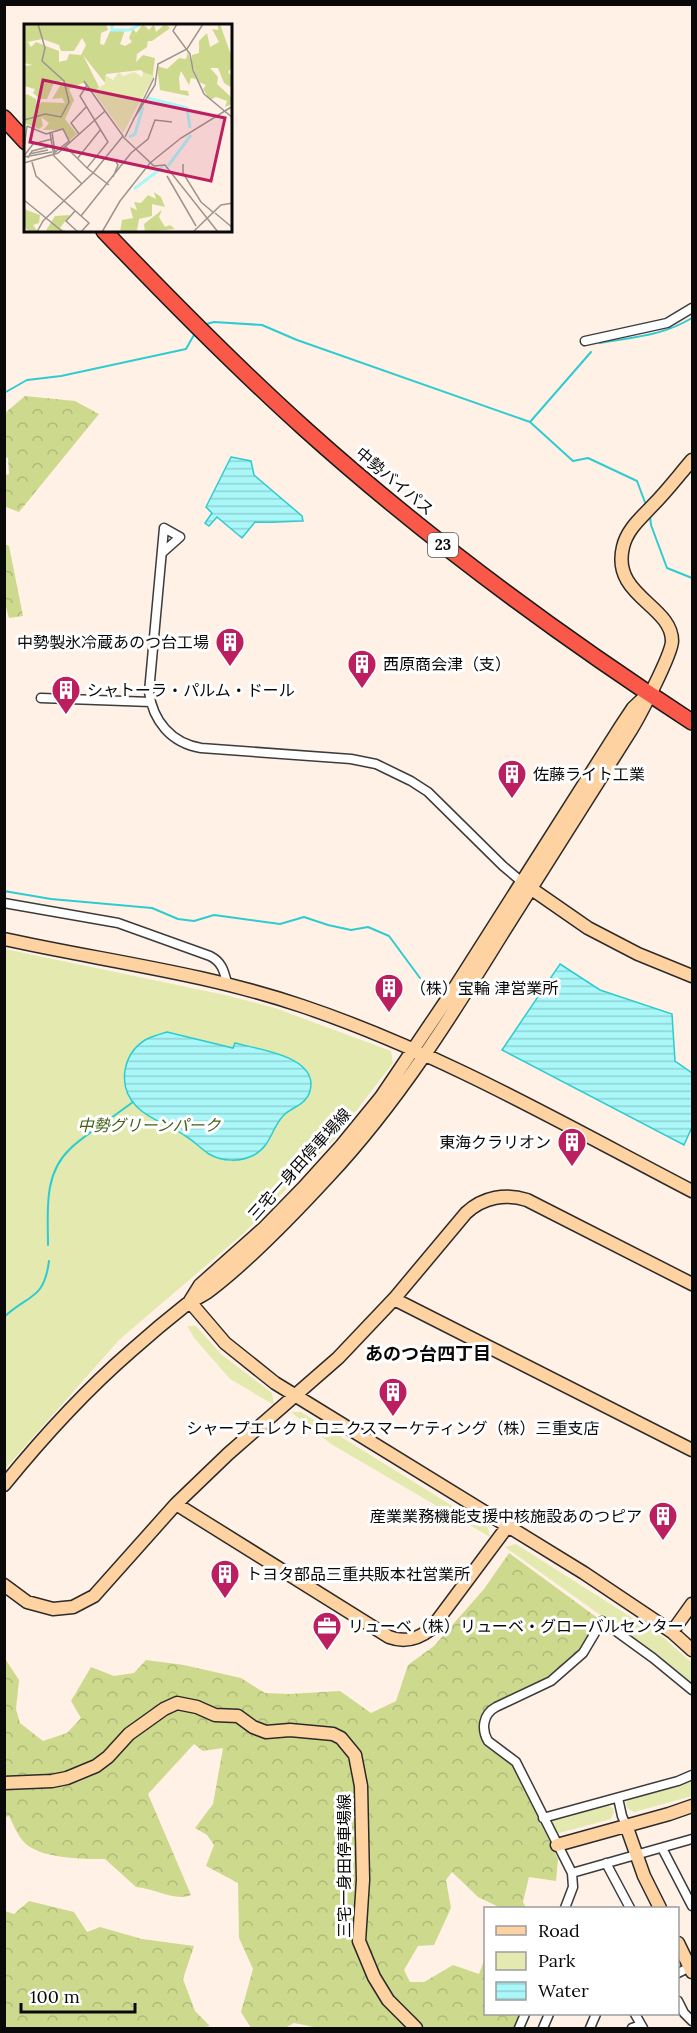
<svg xmlns="http://www.w3.org/2000/svg" width="697" height="2033" viewBox="0 0 697 2033" font-family="Lora,'Noto Sans JP',serif">
<style>
.forest{fill:url(#forest-crowns)}
.park{fill:#e3e9af}
.water{fill:url(#water-rules);stroke:#2eccd1;stroke-width:1.5}
.lines{fill:none;stroke-linecap:round;stroke-linejoin:round}
.stream{stroke:#2eccd1;stroke-width:2}
.street-casing{stroke:#3c3c3c;stroke-width:11}
.secondary-casing{stroke:#2b2b2b;stroke-width:15}
.highway-casing{stroke:#1a1a1a;stroke-width:18}
.street{stroke:#fff;stroke-width:8}
.secondary{stroke:#ffd2a1;stroke-width:12}
.highway{stroke:#fa5949;stroke-width:15}
.labels{text-anchor:middle;stroke-width:6;stroke-linejoin:round;paint-order:stroke}
.shield{fill:#fff;stroke:#535353;stroke-width:1.5}
.shield-label{font-size:15px;font-weight:bold;fill:#090909}
.street-label{font-size:16px;fill:#090909;stroke:#fff}
.poi-label{font-size:16px;fill:#090909;stroke:#fff;text-anchor:start}
.park-label{font-size:16px;font-style:italic;fill:#436119;stroke:#fff}
.neighbourhood-label{font-size:18px;font-weight:bold;fill:#090909;stroke:#fff}
.inset-river{fill:none;stroke:#a9f7f8;stroke-width:3}
.inset-road{fill:none;stroke:#9d948e;stroke-width:1.5}
.view{fill:#bc1f60;fill-opacity:0.15;stroke:#bc1f60;stroke-width:3}
.inset-edge{fill:none;stroke:#090909;stroke-width:3}
</style>
<defs>
<pattern id="forest-crowns" width="20" height="18" patternUnits="userSpaceOnUse" patternTransform="scale(1.5)"><rect width="20" height="18" fill="#cdda8e"/><path d="M2 6a3 3 0 1 1 6 0M12 15a3 3 0 1 1 6 0" fill="none" stroke="#afba79"/></pattern>
<pattern id="water-rules" width="6" height="5" patternUnits="userSpaceOnUse" patternTransform="scale(1.5)"><rect width="6" height="5" fill="#a9f7f8"/><path d="M0 2.5h6" fill="none" stroke="#90d2d3"/></pattern>
</defs>
<rect width="100%" height="100%" fill="#fff1e6"/>
<path class="forest" d="M25,396L75,401L99,414L19,512L6,507L5,508V475L9,474L8,458L5,457V413Z
M4,544L9,546L23,616L9,618L4,600Z
M509,1553L599,1619L582,1651L548,1677L491,1704L483,1714L480,1725L482,1740L513,1765L558,1859L556,1881L529,1877L523,1902L526,1908H501L478,1897L452,1872L446,1880L451,1908L434,1945L418,1946L404,1970L410,1982H424L453,1965L479,1974L485,1958L486,2014H522L517,2028H319L294,2023L285,2028H251L241,2012L253,1969L239,1938L238,1883L206,1866L214,1845L207,1835L195,1828L213,1804L223,1748L203,1751L194,1744L148,1794L191,1895C175,1902 154,1888 136,1887L105,1859C83,1859 38,1859 23,1841C17,1834 13,1824 9,1816L5,1817L4,1657L19,1680L16,1709L20,1723L43,1741L67,1733L81,1718L71,1701L91,1667L114,1676L134,1673L146,1660L184,1665L241,1678L265,1693L289,1694L340,1691L371,1713L396,1701L408,1665L434,1646L484,1589Z
M29,1901L74,1912L87,1932L100,1927L142,1939L194,1946L183,1979L195,2011L210,2026L201,2028H5V1911L14,1914Z"/>
<path class="park" d="M5,949L225,995L275,1008L391,1051L393,1063L336,1137L244,1233L119,1340L5,1469Z
M187,1326H196L221,1354L272,1393L274,1405L230,1379L195,1339Z
M291,1412H301L488,1528L490,1537L331,1444Z
M516,1544L664,1638L692,1663V1688L658,1656L505,1547Z
M692,1780V1796L634,1812L627,1808L626,1803L628,1799Z
M607,1805L613,1808L614,1812L611,1819L559,1833L554,1832L551,1826L553,1820Z"/>
<path class="water" d="M231,457L251,461L254,475L302,516L303,521C287,521 271,523 255,522L242,538L217,517L209,526L205,523L212,513L206,507Z
M560,964L600,990L672,1014L675,1061L692,1073V1127L684,1145L502,1050Z
M167,1032L233,1048L235,1043C257,1049 309,1055 311,1083C311,1089 309,1096 305,1100C299,1107 289,1109 283,1116C271,1129 271,1146 254,1155C241,1162 222,1162 209,1154C201,1149 193,1140 184,1135C169,1125 150,1120 137,1107C117,1087 122,1055 145,1040C152,1036 160,1034 167,1032Z"/>
<g class="lines">
<path class="stream" d="M203,325L214,322L262,325L297,340L530,422L573,461L588,458L637,481L646,505
M600,343C634,337 662,336 692,318
M4,393L27,380L61,376L186,349L195,333
M530,422L591,352
M650,516L651,525L667,568L692,578
M4,891L51,899L152,908L178,919L194,921L214,915L280,924L304,917L328,925L351,930L368,927L389,936L420,978
M111,1118L133,1102
M48,1245C48,1212 43,1174 70,1149C80,1139 92,1132 103,1123
M4,1317C29,1294 44,1300 49,1261"/>
<g class="street-casing">
<path id="street" d="M585,341L667,323L692,308
M162,553L180,537L164,528L149,692C153,721 171,743 201,748L351,759L376,764L411,781L428,792L503,866L522,882
M41,698L151,702
M4,903L118,923L210,956C222,962 224,971 227,983
M618,1798L622,1816L626,1825
M543,1818L678,1781L692,1775
M662,1848L692,1906
M606,1863L630,1908
M572,1873L692,1839
M565,1908L573,1887L572,1873L516,1762L488,1741C481,1729 483,1714 496,1707L551,1681L583,1653L602,1621L653,1658L692,1690
M678,1973L690,1967
M678,2001L684,2013L692,2021
M635,2014L643,2028
M519,2028L525,2014
M543,2028L549,2014
M590,2028L596,2014
M632,2028L641,2025"/>
</g>
<g class="secondary-casing">
<path id="secondary" d="M526,885L588,928L638,954L692,976
M4,939C104,961 205,973 302,1006C439,1052 565,1125 692,1191
M394,1299L692,1450
M190,1301L200,1285L264,1228L303,1188L341,1146L381,1097L452,992L621,726L633,708L647,695
M190,1302L225,1343L275,1383L584,1573L672,1632L692,1650
M4,1485C43,1437 85,1391 131,1351C149,1335 168,1319 187,1304C194,1299 203,1296 209,1291C250,1260 293,1215 328,1177C398,1102 451,1017 504,931C546,864 588,797 631,730C639,717 672,654 672,641C672,605 611,596 623,547C627,529 642,517 653,505C667,491 679,475 692,460
M176,1504L389,1637C405,1643 418,1639 431,1629L507,1527
M4,1585L27,1602L53,1609L73,1607L94,1596L176,1504L228,1454L338,1358L394,1299L466,1213C483,1197 506,1193 527,1200L692,1284
M672,1632L692,1604
M4,1783L52,1781L67,1778L96,1766L108,1757L129,1734L164,1709L177,1703L197,1707L215,1715L238,1716L253,1727L266,1732L290,1730L333,1734L341,1738L355,1755L361,1786L363,1880L359,1941L374,1977L388,2000L416,2028
M626,1825L644,1876L660,1908
M557,1845L669,1814L692,1806
M678,1943L692,1972"/>
</g>
<g class="highway-casing">
<path id="highway" d="M4,118L26,142
M104,231C169,299 235,366 305,429C425,537 557,634 692,722"/>
</g>
<use href="#street" class="street"/>
<use href="#secondary" class="secondary"/>
<use href="#highway" class="highway"/>
</g>
<defs>
<g id="building-pin" transform="scale(1.5)"><path d="M0 17L-7.5 6A9.5 9.5 0 1 1 7.5 6Z" fill="#bc1f60" stroke="#fff"/><path d="M-4-6H4V6H1V3H-1V6H-4ZM-2.5-4.3h1.7v1.8h-1.7ZM.8-4.3h1.7v1.8H.8ZM-2.5-1h1.7V.8h-1.7ZM.8-1h1.7V.8H.8Z" fill="#fff"/></g>
<g id="office-pin" transform="scale(1.5)"><path d="M0 17L-7.5 6A9.5 9.5 0 1 1 7.5 6Z" fill="#bc1f60" stroke="#fff"/><path d="M-6-3h4V-5.5h4V-3h4V5H-6ZM-1-4.5V-3h2v-1.5ZM-6 0V1H6V0Z" fill="#fff"/></g>
</defs>
<g fill-rule="evenodd">
<use href="#building-pin" x="230" y="642"/>
<use href="#building-pin" x="362" y="664"/>
<use href="#building-pin" x="66" y="690"/>
<use href="#building-pin" x="512" y="774"/>
<use href="#building-pin" x="389" y="988"/>
<use href="#building-pin" x="572" y="1142"/>
<use href="#building-pin" x="393" y="1392"/>
<use href="#building-pin" x="663" y="1516"/>
<use href="#building-pin" x="225" y="1574"/>
<use href="#office-pin" x="327" y="1626"/>
</g>
<g class="labels">
<rect class="shield" x="428" y="533" width="30" height="24" rx="4.5"/>
<g class="shield-label">
<text x="443" y="550">23</text>
</g>
<g class="street-label">
<text transform="translate(395 481) rotate(40)" y="6">中勢バイパス</text>
<text transform="translate(299 1164) rotate(-48)" y="6">三宅一身田停車場線</text>
<text transform="translate(344 1866) rotate(-90)" y="6">三宅一身田停車場線</text>
</g>
<g class="poi-label">
<text x="209" y="648" text-anchor="end">中勢製氷冷蔵あのつ台工場</text>
<text x="383" y="670">西原商会津（支）</text>
<text x="87" y="696">シャトーラ・パルム・ドール</text>
<text x="533" y="780">佐藤ライト工業</text>
<text x="410" y="994">（株）宝輪 津営業所</text>
<text x="551" y="1148" text-anchor="end">東海クラリオン</text>
<text x="393" y="1434" text-anchor="middle">シャープエレクトロニクスマーケティング（株）三重支店</text>
<text x="642" y="1522" text-anchor="end">産業業務機能支援中核施設あのつピア</text>
<text x="246" y="1580">トヨタ部品三重共販本社営業所</text>
<text x="348" y="1632">リューベ（株）リューベ・グローバルセンター</text>
</g>
<g class="park-label">
<text x="149" y="1131">中勢グリーンパーク</text>
</g>
<g class="neighbourhood-label">
<text x="428" y="1360">あのつ台四丁目</text>
</g>
</g>
<g transform="translate(24 24)">
<rect width="208" height="208" fill="#fff1e6"/>
<path d="M0,0H82L84,6L77,9L76,20L80,21L86,7L101,6L96,20L101,22L108,18L105,14L109,4L112,9L119,0L125,6L130,0L132,8L141,0L146,4L152,0L128,17H124L123,23L113,30L112,38L119,31L131,34L128,57L117,46L82,50L81,59L59,31L75,63L70,68L59,59L45,65L50,76L41,95L53,110L45,117L39,106H19L25,99L17,93L19,102L15,105L0,99V72L3,70L12,75L13,85L17,78L41,79L38,74L28,75L39,57L30,59L23,75H16L9,69L11,65L0,62V42L9,41L0,39ZM58,14L62,21L57,31L45,30L43,36L35,38V27L12,18L7,23L4,18L18,15L35,21L37,27H50ZM189,0H196L208,34V43L204,48L208,53V64L200,59L194,44H186L194,53L193,60L208,74V80L201,83L203,77L192,73L186,76L179,65L182,61L175,58L168,40V31L175,29V17L183,9L186,23L195,18L188,5L194,6V1ZM164,28L172,55L167,54L165,61L157,47L155,54L156,66L164,67L165,72L136,66L133,42L143,45L155,34L162,35ZM130,168L137,173L141,183L128,180V192L115,195L113,207L96,208L98,196L109,194L106,183L113,186L110,178L117,179L124,171L132,175ZM0,185L16,191L15,199L9,201L14,208H5L0,202ZM138,186L135,193L141,203L146,201L151,205L121,208L120,200ZM46,191L36,204L43,208H21L31,192Z" fill="#cdda8e" fill-rule="evenodd"/>
<path d="M95,48L99,52L110,48L118,53L119,48L130,52L99,109L69,67L81,60V51L89,56Z" fill="#e3e9af"/>
<path class="inset-river" d="M88,1V6H105L118,0M124,74L163,84L166,104M105,113L111,110L119,83M144,142L167,111M110,165L139,143"/>
<path class="inset-road" d="M153,0L149,7L166,30L169,46L180,70L209,94M60,57L81,87M0,96L21,90L37,93L45,78L40,57L18,37L21,24L14,0M109,96L131,61L134,40L163,25L179,0M3,102L22,110L39,105L45,117L31,128L28,108M26,109L30,132L58,160M55,110L47,99L63,82M98,112L130,142L141,141L194,208M101,113L130,54M42,123L63,144L84,118L56,72L63,61M0,125L3,102M5,130L24,126M0,132L9,120L28,115M0,133L28,128M4,134L8,127L24,123M53,135L77,105M8,138L12,152L65,199L57,208M0,139L34,129L81,87M159,140V149L177,178L190,189M63,144L85,161M143,152L172,202M89,153L94,141L91,136M0,176L39,208M51,187L42,197L54,208M191,189L209,204M57,192L107,129L124,115L131,96L148,98M13,208L19,197L69,149L99,112L81,87M78,208L96,177L126,139L157,114L209,82M169,208L197,181L209,179"/>
<path class="view" d="M19,56L201,94L187,157L6,118Z"/>
<rect width="208" height="208" class="inset-edge"/>
</g>
<rect width="697" height="2033" fill="none" stroke="#090909" stroke-width="12"/>
<rect x="484" y="1907" width="195" height="108" fill="#ffffff" stroke="#9d9d9d" stroke-width="1.5"/>
<rect x="496" y="1926" width="30" height="9" fill="#ffd2a1" stroke="#9d9d9d" stroke-width="1.5"/>
<text x="538" y="1937" font-size="18" fill="#090909">Road</text>
<rect x="496" y="1952" width="30" height="18" fill="#e3e9af" stroke="#9d9d9d" stroke-width="1.5"/>
<text x="538" y="1967" font-size="18" fill="#090909">Park</text>
<rect x="496" y="1982" width="30" height="18" fill="url(#water-rules)" stroke="#9d9d9d" stroke-width="1.5"/>
<text x="538" y="1997" font-size="18" fill="#090909">Water</text>
<path d="M21 2003v9h114v-9" fill="none" stroke="#090909" stroke-width="3"/>
<text x="30" y="2003" font-size="18" fill="#090909" stroke="#ffffff" stroke-width="4.5" paint-order="stroke">100 m</text>
</svg>
